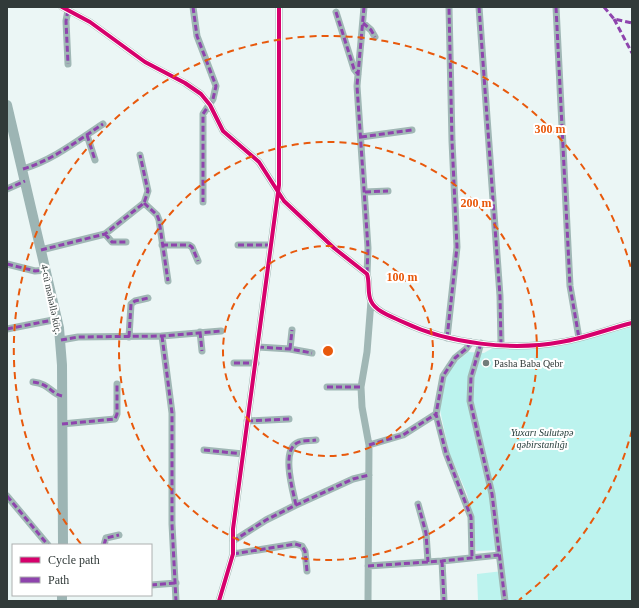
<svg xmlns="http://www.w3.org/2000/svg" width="639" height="608" viewBox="0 0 639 608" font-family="'Times New Roman',serif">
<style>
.green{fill:#bcf3ee}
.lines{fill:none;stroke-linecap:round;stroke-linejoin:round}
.street{stroke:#a0b7b5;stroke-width:7}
.secondary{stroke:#9db5b4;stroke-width:10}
.quiet{stroke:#8e44ad;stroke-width:3;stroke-dasharray:6 3;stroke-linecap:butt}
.cycleway-casing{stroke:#fff;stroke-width:6}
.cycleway{stroke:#d6006c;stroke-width:4}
.ring{fill:none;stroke:#e8590c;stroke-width:2;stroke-dasharray:7 5}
.poi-dot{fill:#727c7b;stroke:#fff;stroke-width:1.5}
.labels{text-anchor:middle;stroke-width:4;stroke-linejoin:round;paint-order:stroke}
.street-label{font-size:10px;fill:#313a39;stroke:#fff}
.poi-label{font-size:10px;fill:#313a39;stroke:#fff;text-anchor:start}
.park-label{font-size:10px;font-style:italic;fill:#1f3735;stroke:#fff}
.centre{fill:#e8590c;stroke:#fff;stroke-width:2}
.ring-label{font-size:12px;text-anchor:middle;font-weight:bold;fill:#e8590c;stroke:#fff;stroke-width:4;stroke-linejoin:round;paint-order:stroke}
</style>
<rect width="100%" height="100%" fill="#ebf6f5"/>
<path class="green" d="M632,327V601H478L477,574L503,571L502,550L476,551L472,517L467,494L449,452L440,410L445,378L455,363L468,352L484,353L496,346L512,349L561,346Z"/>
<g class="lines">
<path class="street" d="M62,7L90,22L145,62L185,83L201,94L210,105L223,131L259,162L284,201L334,248L367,274C370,283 367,293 371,301C376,312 393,317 403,322C449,344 512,351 561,342C585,338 608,329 632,323
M193,7L197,36L216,86L213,99L203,114V202
M364,7L357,86L368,248L367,274
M479,7L500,296L501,344
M556,7L570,286L579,338
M68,10L66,21L68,64
M336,12L354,69L358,74
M363,23L371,30L375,37
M87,135L95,160
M361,137L412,130
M23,169C53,160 77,141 103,124
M7,189L25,181
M365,192L388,191
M144,203L157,215L159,220L168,281
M105,234L112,242H126
M162,245H189L192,247L198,261
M238,245H271
M41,250L105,234L144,203L148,191L140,155
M7,264L35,271L46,270
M7,329L58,319
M200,332L202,351
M162,336L172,413V524L176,601
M129,337L131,304L135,301L148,298
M447,338L457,247L452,141L449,7
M61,340L78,337L162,336L221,331
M471,342L466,349L455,358L443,376L436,414L446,453L471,517L472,557
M481,343L471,377L470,401L492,494L505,601
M258,347L290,349L312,353
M290,349L292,330
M234,363H256
M33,382C50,384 50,393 62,396
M327,387H361
M247,421L289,419
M62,424L115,419L117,414V384
M369,445L403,435L436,414
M204,450L243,454
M7,496L48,545
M418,504L426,533L428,562
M296,505C293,491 281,451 297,443C302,440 310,441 316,440
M233,541L266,520L296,505L353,479L369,475
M104,545L106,538L119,535
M233,554L295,544L302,546L305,551L307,571
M442,561L444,601
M368,566L442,561L499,555
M151,585L176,583
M219,601L233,554V529L279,185V7
M368,601L369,445L362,407L361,387L367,352L371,301"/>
<path class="secondary" d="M7,105L59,328L62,365L63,545
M62,601V595"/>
<path class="quiet" d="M193,7L197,36L216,86L213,99L203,114V202
M364,7L357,86L368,248L367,274
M479,7L500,296L501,344
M556,7L570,286L579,338
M604,7L614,19L632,23
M68,10L66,21L68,64
M336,12L354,69L358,74
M614,19L632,53
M363,23L371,30L375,37
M7,109H8
M87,135L95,160
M361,137L412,130
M23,169C53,160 77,141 103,124
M7,189L25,181
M365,192L388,191
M144,203L157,215L159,220L168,281
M105,234L112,242H126
M162,245H189L192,247L198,261
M238,245H271
M41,250L105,234L144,203L148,191L140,155
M7,264L35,271L46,270
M7,329L58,319
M200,332L202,351
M162,336L172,413V524L176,601
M129,337L131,304L135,301L148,298
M447,338L457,247L452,141L449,7
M61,340L78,337L162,336L221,331
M471,342L466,349L455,358L443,376L436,414L446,453L471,517L472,557
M481,343L471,377L470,401L492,494L505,601
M258,347L290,349L312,353
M290,349L292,330
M234,363H256
M33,382C50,384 50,393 62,396
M327,387H361
M247,421L289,419
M62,424L115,419L117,414V384
M369,445L403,435L436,414
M204,450L243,454
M7,496L48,545
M418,504L426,533L428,562
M296,505C293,491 281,451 297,443C302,440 310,441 316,440
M233,541L266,520L296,505L353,479L369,475
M104,545L106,538L119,535
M233,554L295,544L302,546L305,551L307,571
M442,561L444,601
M368,566L442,561L499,555
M151,585L176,583"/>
<g class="cycleway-casing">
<path id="cycleway" d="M62,7L90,22L145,62L185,83L201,94L210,105L223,131L259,162L284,201L334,248L367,274C370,283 367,293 371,301C376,312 393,317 403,322C449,344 512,351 561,342C585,338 608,329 632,323
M219,601L233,554V529L279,185V7"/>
</g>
<use href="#cycleway" class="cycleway"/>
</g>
<g class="ring">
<circle cx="328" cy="351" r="105"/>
<circle cx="328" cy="351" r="209"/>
<path d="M632 430A314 314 0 0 1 519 600M81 544A314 314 0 1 1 632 272"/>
</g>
<circle class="poi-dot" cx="486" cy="363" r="4"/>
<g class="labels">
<g class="street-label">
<text transform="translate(52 299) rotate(78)" y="4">4-cü məhəllə küç.</text>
</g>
<g class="poi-label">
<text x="494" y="367">Pasha Baba Qebr</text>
</g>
<g class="park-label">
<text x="542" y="436">Yuxarı Sulutəpə<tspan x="542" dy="12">qəbirstanlığı</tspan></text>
</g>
</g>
<circle cx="328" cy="351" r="6" class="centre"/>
<g class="ring-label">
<text x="550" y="133">300 m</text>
<text x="476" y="207">200 m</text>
<text x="402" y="281">100 m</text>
</g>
<rect width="639" height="608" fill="none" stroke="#313a39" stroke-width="16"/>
<rect x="12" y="544" width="140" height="52" fill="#ffffff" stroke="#adb0b0"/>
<rect x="20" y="557" width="20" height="6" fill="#d6006c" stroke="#adb0b0"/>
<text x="48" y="564" font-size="12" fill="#313a39">Cycle path</text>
<rect x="20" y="577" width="20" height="6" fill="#8e44ad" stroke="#adb0b0"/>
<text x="48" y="584" font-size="12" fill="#313a39">Path</text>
</svg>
